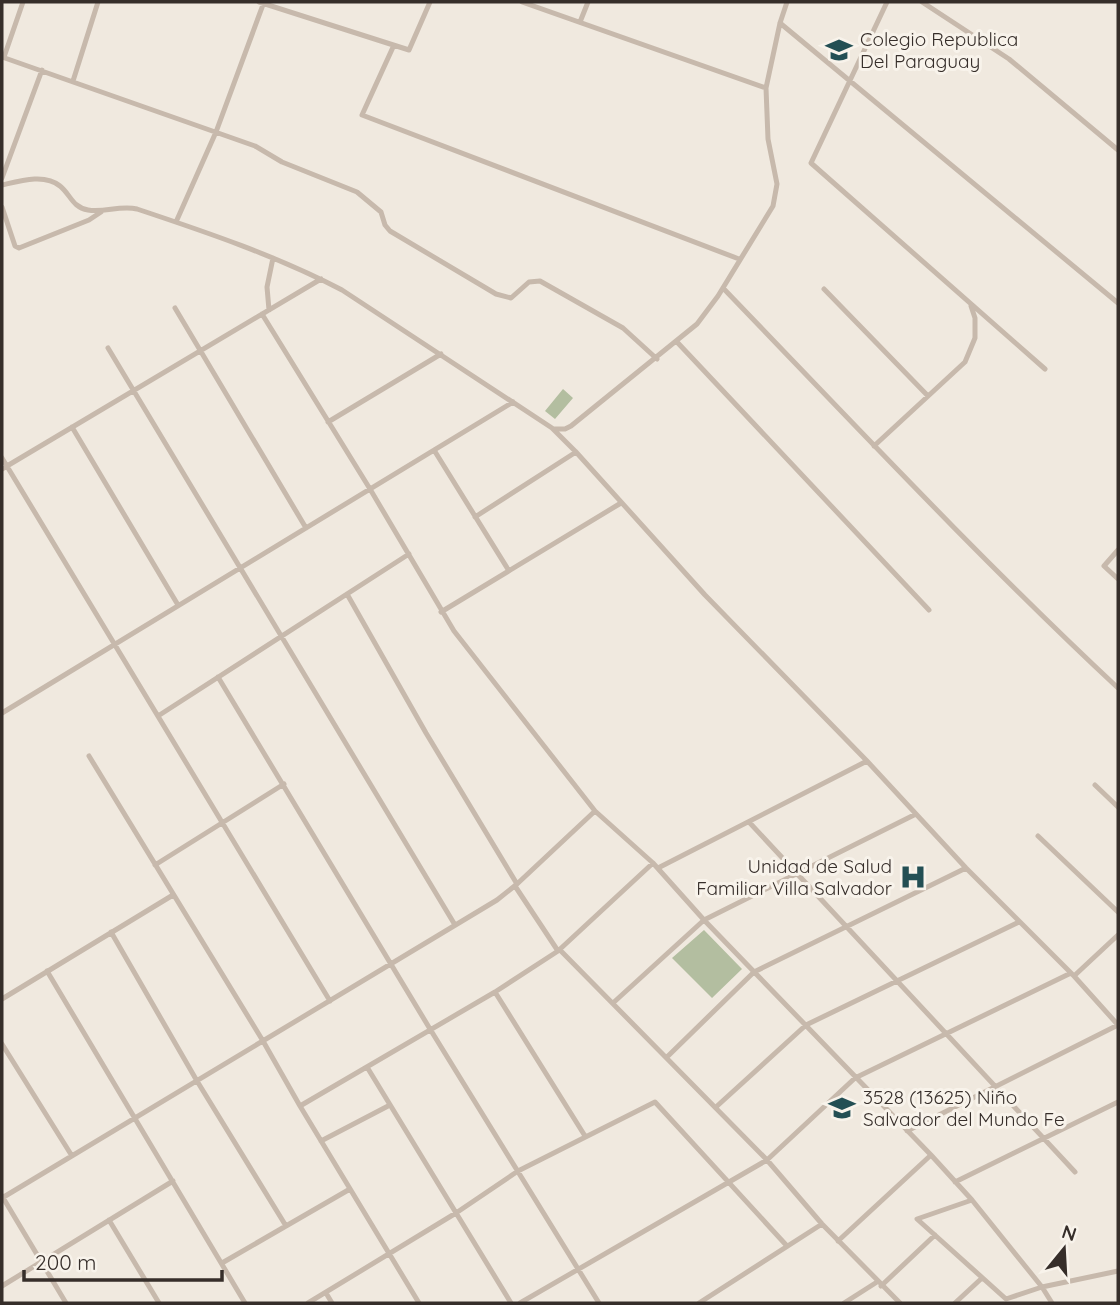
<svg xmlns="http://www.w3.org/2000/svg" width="1120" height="1305" viewBox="0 0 1120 1305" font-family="Quicksand,sans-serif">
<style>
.green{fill:#b3bea0}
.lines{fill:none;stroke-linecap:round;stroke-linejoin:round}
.street{stroke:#c7b9ac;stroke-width:5}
.labels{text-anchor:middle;stroke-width:6;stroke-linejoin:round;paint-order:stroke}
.poi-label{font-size:19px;fill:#362e2a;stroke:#f8f3eb;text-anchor:start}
</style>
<rect width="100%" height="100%" fill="#f0e9df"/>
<path class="green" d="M563,389L573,398L555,419L545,411Z
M704,930L742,969L712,998L672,958Z"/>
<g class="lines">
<path class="street" d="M259,2L409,50L430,2
M522,2L766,88
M887,2L811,163L1045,369
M922,2L1009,59L1118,150
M580,22L588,2
M780,23L1118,303
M394,45L362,115L739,259
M2,57L255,146L282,162L357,192L381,212L385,225L390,231L496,294L511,298L529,282L540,281L623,328L657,359
M4,57L23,2
M73,81L98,2
M2,178L42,70
M2,185C19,181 45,173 60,186C71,195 72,207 88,210C104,213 120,205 137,209C206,232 277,256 342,290L552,428L576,452L705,595L867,761L966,868L1074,976L1118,1025
M2,207L15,246L19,248L89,220L101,212
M176,222L216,132L264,2
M723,288C853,423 981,560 1118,688
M824,289L928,396
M175,308L306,528
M269,310L267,287L273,258
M262,314L370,489L454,631L595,811L653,863L704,920L931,1155L972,1200L1042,1287L1052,1303
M677,342L929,610
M108,348L455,925
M328,422L441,354
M72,427L178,605
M554,429H565L571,426L697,324L718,296L773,206L777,184L768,139L766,88L780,23L787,2
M874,446L965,362L975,338V318L971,306
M434,450L509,571
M2,458L330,1001
M2,469L321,279
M475,517L576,452
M1118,550L1104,566L1118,579
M347,594L426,733L517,884
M441,612L621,503
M218,677L430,1029L599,1303
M2,713L513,402
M158,716L409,554
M89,756L263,1041L300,1106L419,1303
M1095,785L1118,807
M749,822L1075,1172
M1038,836L1118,912
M155,865L284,784
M658,868L867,761
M515,886L558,951
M111,932L197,1081L286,1226
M560,950L767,1160L822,1224L900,1303
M47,971L245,1303
M1074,976L1118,935
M495,992L585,1136
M2,999L173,895
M613,1003L704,920L914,815
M2,1044L72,1156
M667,1057L754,972L966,868
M367,1067L511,1303
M300,1106L495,992L558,951L653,863
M716,1107L806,1025L1019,922
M907,1131L1118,1025
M321,1141L390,1105
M955,1182L1118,1102
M2,1196L66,1303
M2,1198L497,900L517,884L595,811
M972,1200L917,1219L1006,1299L1042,1287L1118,1271
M109,1220L159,1303
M838,1241L931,1155
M222,1263L350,1189
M2,1286L173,1181
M881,1286L935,1235
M326,1293L332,1303
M308,1303L456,1213L518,1171L655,1102L787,1246
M520,1303L767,1160L855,1078L1071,973
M699,1303L822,1224
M844,1303L877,1282
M955,1303L982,1278"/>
</g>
<defs>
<g id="school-bare" transform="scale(2.1)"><path d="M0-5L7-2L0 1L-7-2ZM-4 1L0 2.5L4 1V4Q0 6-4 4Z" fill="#234f54" stroke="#f8f3eb" stroke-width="2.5" paint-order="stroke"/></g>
<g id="hospital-bare" transform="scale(2.1)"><path d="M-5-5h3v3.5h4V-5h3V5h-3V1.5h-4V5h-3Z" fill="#234f54" stroke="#f8f3eb" stroke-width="2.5" paint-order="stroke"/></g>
</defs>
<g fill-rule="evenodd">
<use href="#school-bare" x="839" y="50"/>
<use href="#hospital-bare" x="913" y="877"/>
<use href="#school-bare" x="842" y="1108"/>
</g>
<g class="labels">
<g class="poi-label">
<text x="860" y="46">Colegio Republica<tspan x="860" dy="22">Del Paraguay</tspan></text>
<text x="892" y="873" text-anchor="end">Unidad de Salud<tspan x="892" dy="22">Familiar Villa Salvador</tspan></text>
<text x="863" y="1104">3528 (13625) Niño<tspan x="863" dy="22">Salvador del Mundo Fe</tspan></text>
</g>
</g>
<rect width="1120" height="1305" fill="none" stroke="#362e2a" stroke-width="7"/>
<g transform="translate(1064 1249) rotate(18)" stroke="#f8f3eb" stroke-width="5" paint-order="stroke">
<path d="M0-5L12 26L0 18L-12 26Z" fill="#362e2a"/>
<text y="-10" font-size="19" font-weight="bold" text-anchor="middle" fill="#362e2a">N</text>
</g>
<path d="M24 1270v10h198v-10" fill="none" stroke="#362e2a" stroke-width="3.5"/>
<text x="35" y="1270" font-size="21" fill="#362e2a" stroke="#f8f3eb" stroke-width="5" paint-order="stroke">200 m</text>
</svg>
